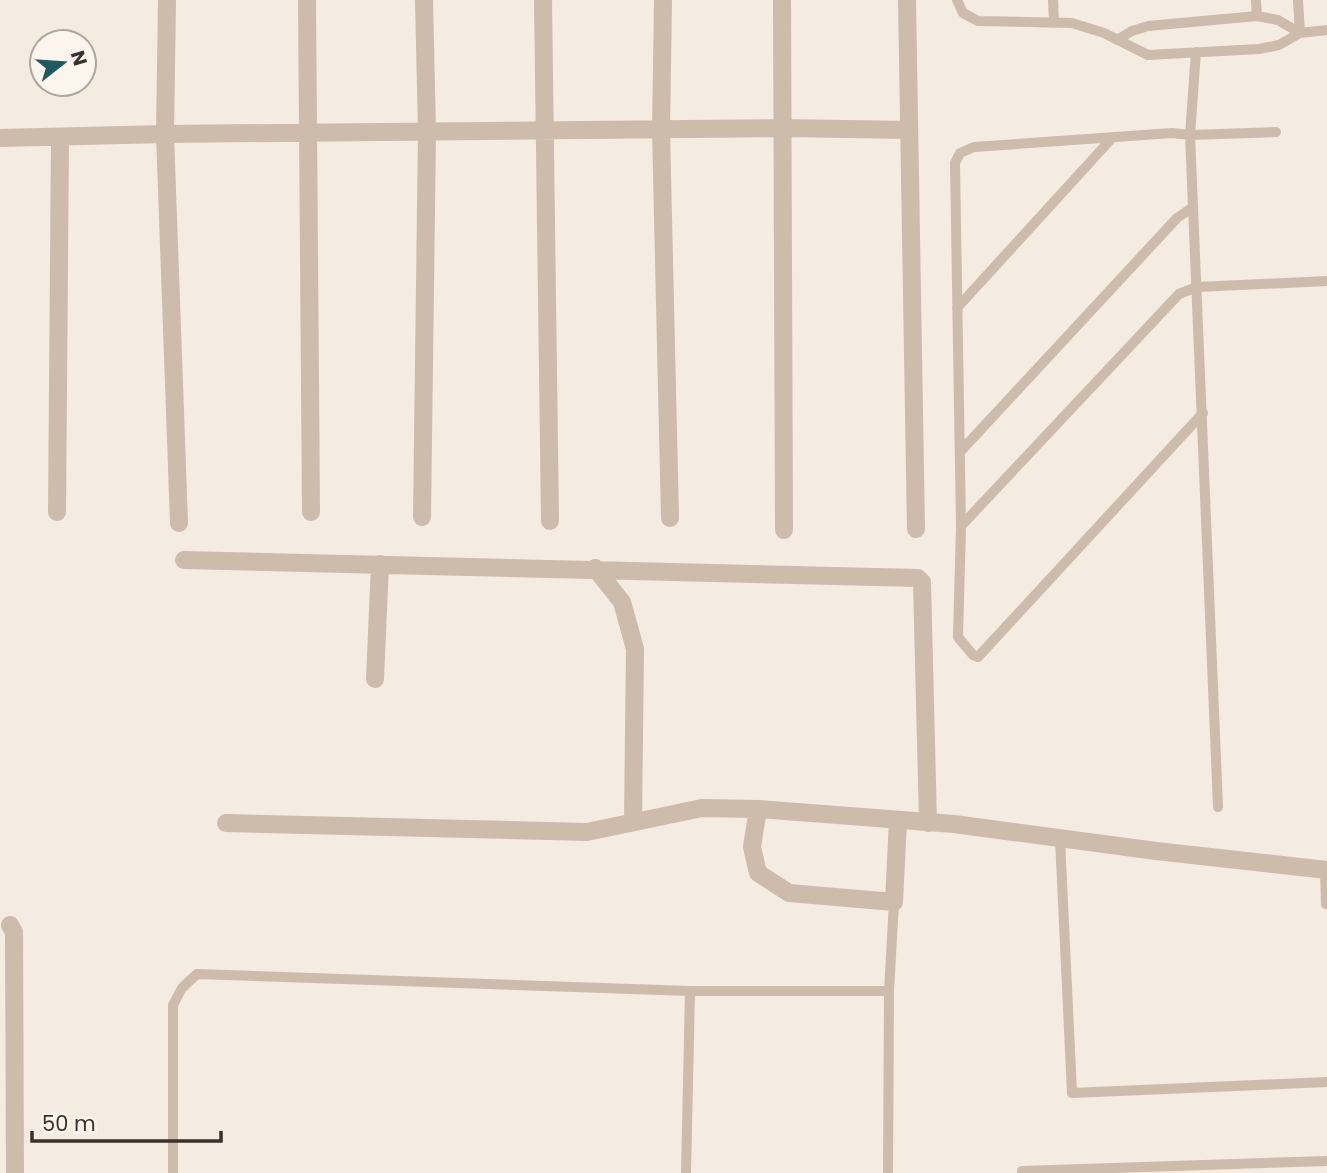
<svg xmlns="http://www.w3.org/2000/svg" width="1327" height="1173" viewBox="0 0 1327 1173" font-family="Poppins,sans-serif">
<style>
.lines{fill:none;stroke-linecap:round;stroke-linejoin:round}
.service{stroke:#cdbbac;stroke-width:10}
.minor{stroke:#cdbbac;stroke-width:18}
</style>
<rect width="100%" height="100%" fill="#f4ebe1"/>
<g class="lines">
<path class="service" d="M957,0L963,13L978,21L1072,23L1104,33L1148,55L1259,49L1279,45L1300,33L1327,30
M1053,0L1054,21
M1256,0L1257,16
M1298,0L1300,33
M1117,40L1132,31L1148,26L1257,16L1278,20L1300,33
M1196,52L1190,135L1276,132
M957,308L1113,137
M1203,413L978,657L973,655L958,637L961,526L955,163L960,153L974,147L1172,133L1190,135L1218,807
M960,452L1177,218L1193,207
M961,526L1179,294L1197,287L1327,281
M1060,839L1072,1093L1327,1082
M1325,870L1326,904
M1022,1171L1327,1161
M173,1173V1005L182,988L197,974L690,991H889
M686,1173L690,991
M888,1173L889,991L894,902"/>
<path class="minor" d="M167,0L165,134L179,523
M307,0L311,512
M543,0L550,521
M663,0L661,131L670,518
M782,0L784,530
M907,0L916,529
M0,138L165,134L783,128L909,130
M57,512L60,137
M422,517L427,132L424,0
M184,560L918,578L922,582L928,823
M595,568L622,602L635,649L633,822
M375,679L380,564
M758,809L752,847L758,873L789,893L894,902L898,820
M226,823L587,832L702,808L758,809L954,824L1156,851L1327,870
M10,925L14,932L15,1173"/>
</g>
<g transform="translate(63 63) rotate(73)"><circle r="33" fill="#fbf5ee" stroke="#aea6a0" stroke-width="2"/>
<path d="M0-5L12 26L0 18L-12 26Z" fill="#1f5a5e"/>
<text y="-10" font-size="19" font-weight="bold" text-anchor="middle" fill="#3b302b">N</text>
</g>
<path d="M32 1131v10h189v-10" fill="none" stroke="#3b302b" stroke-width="3.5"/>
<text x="42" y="1131" font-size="21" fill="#3b302b" stroke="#fbf5ee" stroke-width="5" paint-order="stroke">50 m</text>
</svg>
